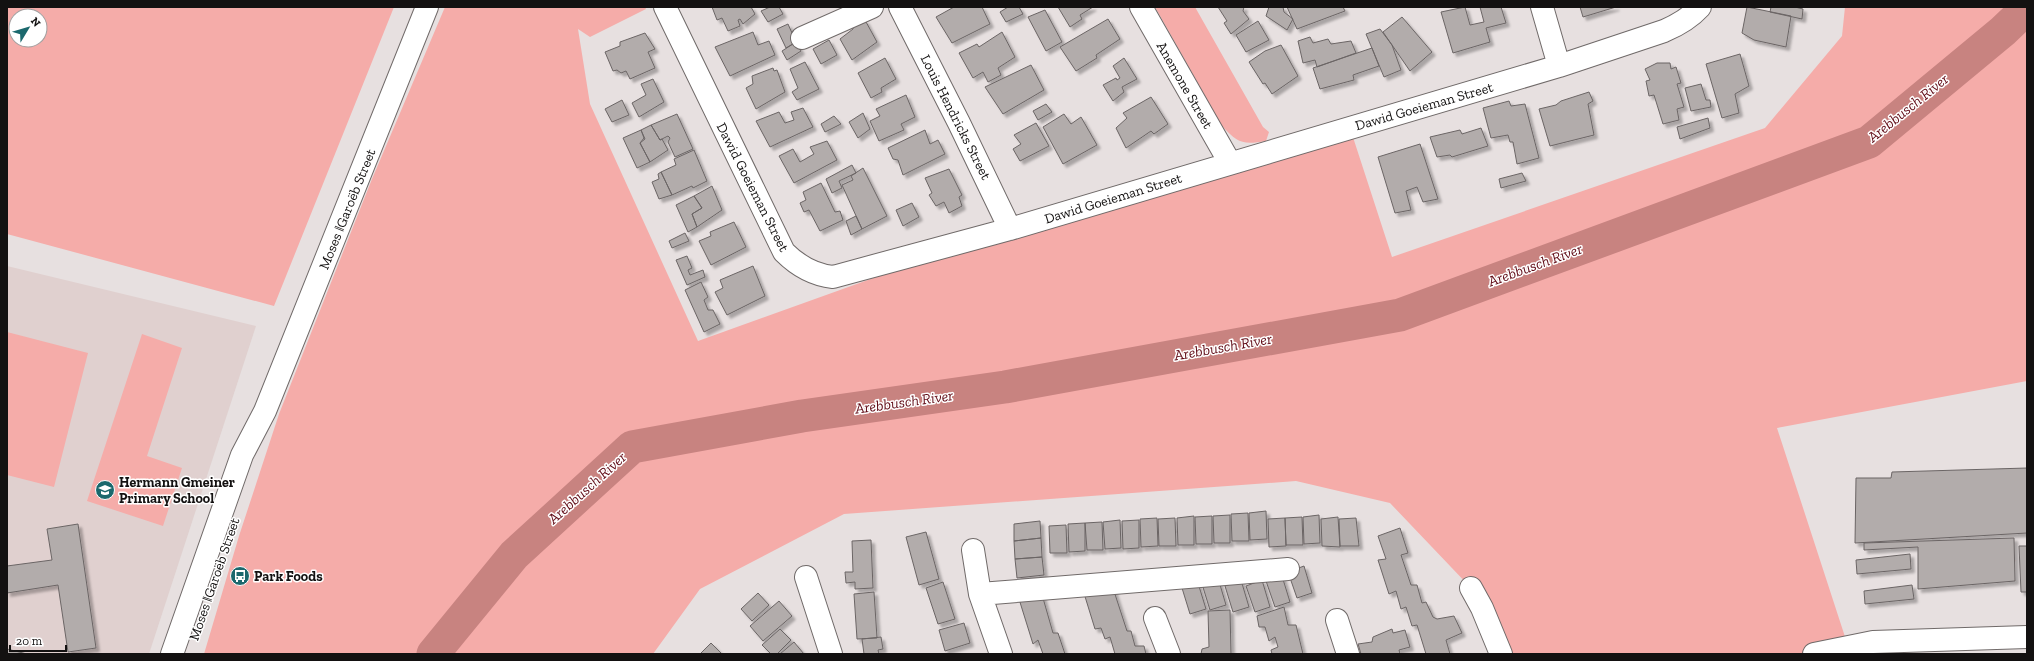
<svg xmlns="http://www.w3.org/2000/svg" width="2034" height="661" viewBox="0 0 2034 661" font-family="'Zilla Slab',serif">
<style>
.built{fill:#e0d0cf}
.green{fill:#f5aca9;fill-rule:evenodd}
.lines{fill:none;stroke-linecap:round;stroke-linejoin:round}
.river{stroke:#c88380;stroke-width:33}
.building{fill:#b2acab;stroke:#6b6565;filter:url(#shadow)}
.minor-casing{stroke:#706a69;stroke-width:24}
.tertiary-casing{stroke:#706a69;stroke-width:24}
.secondary-casing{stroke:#706a69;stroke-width:24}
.minor{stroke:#fff;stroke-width:22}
.tertiary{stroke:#fff;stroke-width:22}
.secondary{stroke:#fff;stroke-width:22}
.labels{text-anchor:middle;stroke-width:3;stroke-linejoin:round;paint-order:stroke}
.street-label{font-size:14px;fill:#131111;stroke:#fff}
.poi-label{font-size:14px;font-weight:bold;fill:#131111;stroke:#fff;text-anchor:start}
.water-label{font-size:15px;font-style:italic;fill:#600a15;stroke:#fff}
</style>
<defs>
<filter id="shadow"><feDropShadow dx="3.5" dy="3.5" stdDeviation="1" flood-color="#0004"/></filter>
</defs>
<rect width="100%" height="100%" fill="#e7e0e0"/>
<path class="built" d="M7,266L256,326L149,654H7Z"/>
<path class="green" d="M7,7H394L274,306L7,234ZM16,16H40V40H16Z
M445,7H645L646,9L590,37L578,29L590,104L698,341L1010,229L1350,128L1392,257L1765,128L1842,36L1845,7H2027V381L1777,428L1848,646L1819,654H1501L1471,588L1390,503L1296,481L844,514L700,589L653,654H204L239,536L279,414L372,179Z
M1155,7H1195L1263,127L1269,132L1266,141C1242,145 1238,143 1222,126Z
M7,332L88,353L54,487L7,475Z
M142,334L182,348L147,456L182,468L163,526L87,501Z"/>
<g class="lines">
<path class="river" d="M433,654L514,555L632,447L802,416L1005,387L1400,315L1869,142L2003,31L2027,8"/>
</g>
<path class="building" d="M712,7H751L755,14L743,24L740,19L738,20L740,26L728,31L722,18L717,20Z
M770,7H779L783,14L768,22L761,11Z
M954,7H982L990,24L952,43L936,17Z
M1008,7H1019L1023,14L1006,22L1000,12Z
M1058,7H1093L1080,15L1082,19L1070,27Z
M1218,7H1244L1243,11L1249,19L1231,34L1224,23L1227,21Z
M1269,7H1283L1284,12L1293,19L1287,30L1266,16Z
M1287,7H1343L1345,11L1297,29Z
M1465,7L1470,25L1484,22L1480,7H1501L1506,23L1486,28L1490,42L1453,53L1441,12Z
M1580,7H1616L1583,17Z
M1747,7L1791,16L1786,47L1754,40L1742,33Z
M1771,7H1795L1803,9L1802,19L1770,12Z
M1045,10L1062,42L1046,51L1028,17Z
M1402,17L1432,52L1410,71L1383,32Z
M1108,19L1120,39L1096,55L1097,58L1076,71L1060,47Z
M865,20L877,42L852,60L840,39L853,29V25Z
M1258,21L1269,40L1246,52L1236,35Z
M788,24L796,42L786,48L777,29Z
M1380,29L1392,45L1401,70L1384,77L1366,34Z
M753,32L758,45L769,41L775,55L730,76L715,47Z
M1002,32L1015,57L998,68L1001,75L988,82L983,72L973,78L959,53L977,44L979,47Z
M645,33L655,49L648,52L655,68L630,79L626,71L621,73L617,70L613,71L605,52L620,46V42Z
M1310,37L1313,43L1328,39L1331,44L1351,41L1356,53L1317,67L1315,60L1303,63L1298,41Z
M829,40L837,55L821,64L813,49Z
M796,42L801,51L787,60L782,51Z
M1281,45L1298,76L1272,94L1265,83L1263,84L1249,62L1265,51Z
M1372,48L1379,66L1353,75L1354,80L1320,89L1313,68Z
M1740,54L1749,86L1735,94L1739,113L1722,118L1706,64Z
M885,58L896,79L881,88L882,92L871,98L858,73Z
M1124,58L1137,79L1122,87L1124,92L1113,101L1103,85L1116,78L1117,80L1120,78L1113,66Z
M805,62L819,89L797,100L792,92L798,88L790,69Z
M1657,63H1670L1671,69L1676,67L1681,83L1677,84L1684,107L1677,109L1679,120L1663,124L1654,95L1649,96L1646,81L1650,80L1645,69Z
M1031,65L1044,90L1003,114L985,87Z
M773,68L774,71L777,70L785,92L756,109L746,88L753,84L752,76Z
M653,79L664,102L639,117L632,103L646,95L641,84Z
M1701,84L1706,100H1710L1711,107L1691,111L1685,88Z
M1589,92L1593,101L1588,104L1594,135L1550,146L1539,109L1556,105L1561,101Z
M906,95L915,117L901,124L904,130L879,141L870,121L880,116L876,109Z
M1151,97L1168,124L1154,134L1151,131L1126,148L1116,128L1127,118L1123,113Z
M622,100L629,115L612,122L605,109Z
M1509,101L1511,106L1525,104L1539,158L1517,164L1513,142H1510L1508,135L1491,138L1483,108Z
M1046,104L1052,112L1038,120L1033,111Z
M803,108L813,127L770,147L756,121L779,112L785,123L794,120L791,112Z
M863,113L870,129L858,138L849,122Z
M677,114L693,149L675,157L668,142L670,138L668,136L660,140L651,125Z
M1064,114L1071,124L1081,117L1097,145L1063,164L1043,127Z
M834,116L841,124L825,132L821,124Z
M1708,118L1710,128L1680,139L1677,127Z
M1036,123L1049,146L1020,161L1013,149L1021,144L1014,135Z
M651,125L660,140L662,139L668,150L650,162L640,143L645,139L641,130Z
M1481,128L1488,146L1452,157L1450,155L1437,157L1430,137L1460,130L1462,134Z
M641,130L644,138L640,143L650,162L637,168L623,138Z
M925,130L930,144L938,140L945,154L903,175L898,160L893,159L888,148Z
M827,141L837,160L794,183L779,156L793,149L800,162L814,154L810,147Z
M1420,144L1438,199L1423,202L1417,187L1406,191L1411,210L1395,213L1378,157Z
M694,150L707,181L693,188L692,186L672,195L661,172L676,165L674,159Z
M852,165L856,173L839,181L842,188L832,193L826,179Z
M863,168L887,216L862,229L842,185L853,180L851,176Z
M949,169L962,195L959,197L962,206L949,213L944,202L936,206L929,195L932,193L925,178Z
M661,172L672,195L659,199L652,182L659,179L658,174Z
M1522,173L1526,181L1501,188L1499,179Z
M821,183L835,212L840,211L843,220L820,231L809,210L804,212L800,203L806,200L803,192Z
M712,186L722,210L697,227L692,214L702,208L694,196Z
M694,196L702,208L692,214L697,227L688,232L676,205Z
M912,203L919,217L903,226L896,210Z
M856,216L862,229L851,235L846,221Z
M734,222L746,247L711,265L699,241L711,236L710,232Z
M685,233L689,241L672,248L669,241Z
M687,256L692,268L688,270L690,275L703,270L705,277L687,285L676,260Z
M753,266L765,296L727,315L715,292L723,288L720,280Z
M701,282L708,297L704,300L708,310H713L720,324L704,332L685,290Z
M2027,468V533L1855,543L1856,478H1891L1892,472Z
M1266,511L1267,539L1250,540L1249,513Z
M1248,513L1249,541H1232L1231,514Z
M1230,515V543H1214L1213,516Z
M1319,515L1320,543L1304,544L1303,517Z
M1194,516V545H1178L1177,518Z
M1212,516V544H1196L1195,517Z
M1302,517L1303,545H1286L1285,518Z
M1338,517L1340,547L1322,546L1321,519Z
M1157,518L1158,546L1141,547L1140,519Z
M1175,518L1176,546H1159L1158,519Z
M1285,518L1286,546L1269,547L1268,519Z
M1356,518L1359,546H1340L1339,519Z
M1120,520L1121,548L1105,549L1103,522Z
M1139,520V548L1123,549L1122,521Z
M1040,521L1041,538L1014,541V524Z
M1102,522L1103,550H1087L1085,523Z
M1085,523V551L1069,552L1068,524Z
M78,524L96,648L68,652L58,585L7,593V566L52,560L47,529Z
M1066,525L1067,553H1050L1049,526Z
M1400,528L1408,553L1401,555L1411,585H1417L1422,603L1426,602L1433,617L1437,619L1454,616L1462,633L1446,640L1450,654H1426L1417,625L1412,626L1406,607L1401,609L1396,591L1389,594L1378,560L1386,559L1378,536Z
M926,532L939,579L919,585L906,537Z
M1041,538L1042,557L1015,559L1014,541Z
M2014,538L2015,581L1918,589V547L1864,550V543Z
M871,540L873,588L855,589V582L846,583L845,572H853L852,541Z
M2019,546H2027V592H2021Z
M1910,554L1911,569L1857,574L1856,560Z
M1042,557L1044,575L1017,578L1015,559Z
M1304,566L1312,593L1297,598L1288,572Z
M1282,576L1290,602L1275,607L1266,581Z
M1218,578L1226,605L1210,610L1202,584Z
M1241,580L1249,607L1233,612L1225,586Z
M1262,580L1270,607L1255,612L1246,586Z
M943,582L955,619L938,624L926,588Z
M1198,583L1206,609L1190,614L1182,588Z
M1112,585L1127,631H1131L1135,646H1144L1146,654H1115L1110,637L1105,639L1101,628L1095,629L1083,590Z
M1912,585L1914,599L1865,604L1864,591Z
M1041,591L1053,633H1058L1065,654H1043L1038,640L1033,644L1019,599Z
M874,592L877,638L857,639L854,594Z
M758,593L769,605L752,621L741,609Z
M779,601L792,616L763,641L750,626Z
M1284,607L1288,625H1296L1303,654H1272L1271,650L1278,647L1275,637L1269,641L1265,627H1259L1257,616Z
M1230,610L1231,654H1201L1202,649L1209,647L1208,611Z
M964,623L970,643L945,651L939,630Z
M780,629L791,640L777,654H771L762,645Z
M1392,629L1393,633L1405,630L1410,647L1399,650L1400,654H1361L1358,644L1372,642L1373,637Z
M881,637L883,649L878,650L879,654H864L862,639Z
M794,642L804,654H780Z
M711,643L722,654H700Z
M7,649L27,654H7Z"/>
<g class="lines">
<g class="minor-casing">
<path id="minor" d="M665,7L784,252C798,266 814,275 833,277L1010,229L1559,66L1664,31C1678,25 1690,18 1700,7
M900,7L959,123L1010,229
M1141,7L1230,163
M1542,7L1559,66
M802,38L872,7
M973,550L980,594L1001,654
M806,577L831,654
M1471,588L1482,608L1501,654
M980,594L1288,569
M1155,618L1169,654
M1337,620L1348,654"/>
</g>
<g class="tertiary-casing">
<path id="tertiary" d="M1814,654L1873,642L2027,637"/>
</g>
<g class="secondary-casing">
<path id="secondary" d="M172,654L242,455L265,411L427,7"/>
</g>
<use href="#minor" class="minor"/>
<use href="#tertiary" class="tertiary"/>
<use href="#secondary" class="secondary"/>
</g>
<defs>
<g id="school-disc" transform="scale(1)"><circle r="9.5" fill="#1b686d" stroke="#fff"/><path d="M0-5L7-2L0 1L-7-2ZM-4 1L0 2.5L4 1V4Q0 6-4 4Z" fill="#fff"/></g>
<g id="bus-disc" transform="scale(1)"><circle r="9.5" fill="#1b686d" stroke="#fff"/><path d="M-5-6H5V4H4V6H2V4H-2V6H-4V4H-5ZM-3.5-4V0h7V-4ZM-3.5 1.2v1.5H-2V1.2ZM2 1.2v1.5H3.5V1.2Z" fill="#fff"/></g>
</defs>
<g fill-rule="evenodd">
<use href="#school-disc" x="105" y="490"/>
<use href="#bus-disc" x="240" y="576"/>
</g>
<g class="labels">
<g class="street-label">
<text transform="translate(1185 85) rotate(60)" y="5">Anemone Street</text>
<text transform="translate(1424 106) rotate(-16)" y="5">Dawid Goeieman Street</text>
<text transform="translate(956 117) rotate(63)" y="5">Louis Hendricks Street</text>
<text transform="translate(753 187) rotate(63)" y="5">Dawid Goeieman Street</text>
<text transform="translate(1113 198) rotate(-17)" y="5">Dawid Goeieman Street</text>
<text transform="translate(347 209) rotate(-68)" y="5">Moses ǁGaroëb Street</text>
<text transform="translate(214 579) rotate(-71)" y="5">Moses ǁGaroëb Street</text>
</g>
<g class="poi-label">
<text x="119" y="487">Hermann Gmeiner<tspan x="119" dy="16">Primary School</tspan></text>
<text x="254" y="581">Park Foods</text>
</g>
<g class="water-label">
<text transform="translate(1908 108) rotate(-39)" y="5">Arebbusch River</text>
<text transform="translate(1535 265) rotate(-20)" y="5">Arebbusch River</text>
<text transform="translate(1223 347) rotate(-10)" y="5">Arebbusch River</text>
<text transform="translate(904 402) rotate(-8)" y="5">Arebbusch River</text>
<text transform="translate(587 488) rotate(-42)" y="5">Arebbusch River</text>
</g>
</g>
<rect width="2034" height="661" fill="none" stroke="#131111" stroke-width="16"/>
<g transform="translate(28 28) rotate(52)"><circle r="19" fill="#ffffff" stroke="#a1a0a0"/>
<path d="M0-3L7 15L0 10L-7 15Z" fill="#1b686d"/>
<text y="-6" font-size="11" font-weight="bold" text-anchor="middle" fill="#131111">N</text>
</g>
<path d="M10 645v6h56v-6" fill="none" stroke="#131111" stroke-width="2"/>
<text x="16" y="645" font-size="12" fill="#131111" stroke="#ffffff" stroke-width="3" paint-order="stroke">20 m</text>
</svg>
